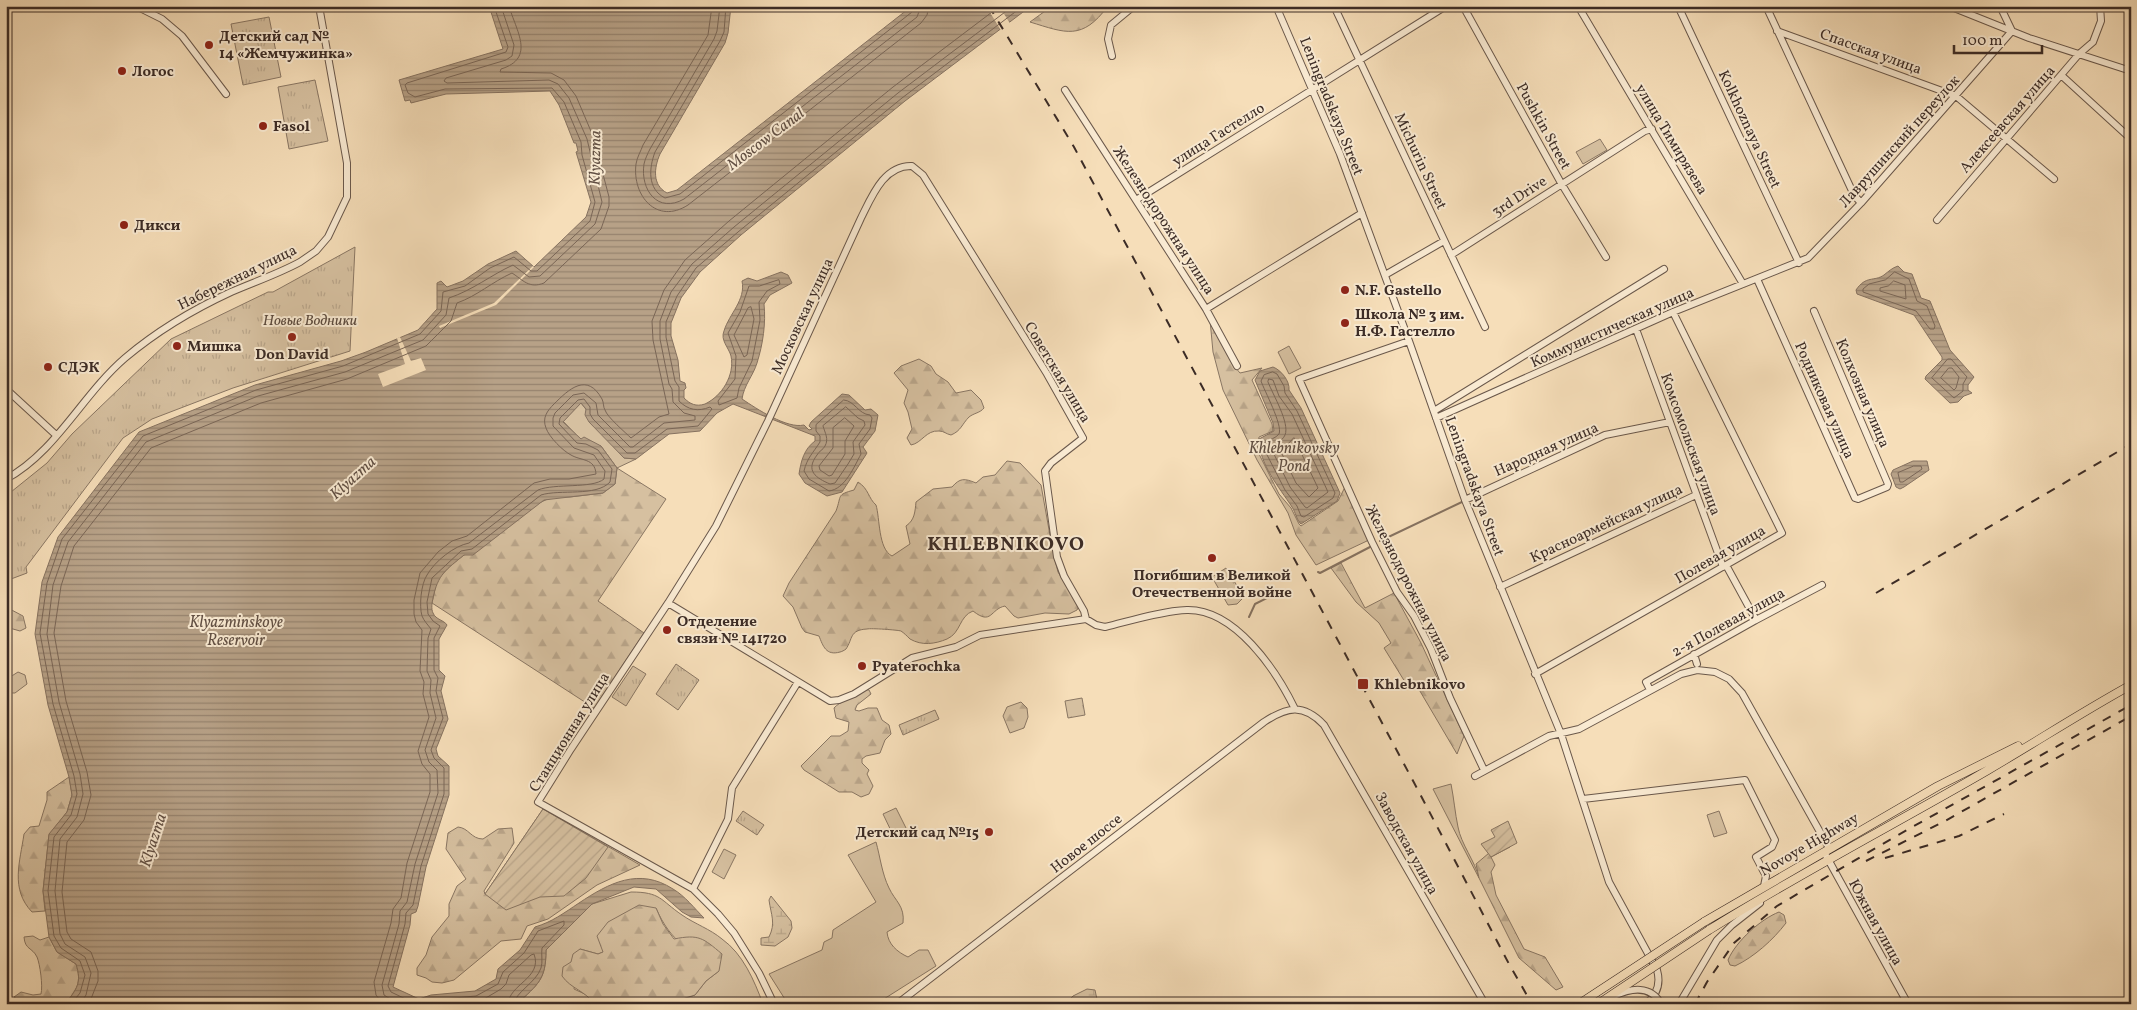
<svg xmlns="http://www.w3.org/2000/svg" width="2137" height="1010" viewBox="0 0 2137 1010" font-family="Vollkorn,serif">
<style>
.grass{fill:#d6c0a0;stroke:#897663}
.forest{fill:url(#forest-firs);stroke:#897663}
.wetland{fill:url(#wetland-marsh);stroke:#897663}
.park{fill:url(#park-tufts);stroke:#897663}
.garden{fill:url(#garden-furrows);stroke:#897663}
.water{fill:url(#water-rules);stroke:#867260}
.pier{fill:#f6deb9}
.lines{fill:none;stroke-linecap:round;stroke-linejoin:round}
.shore{stroke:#7a6656;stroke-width:1}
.stream{stroke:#867260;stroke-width:2}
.minor-casing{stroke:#6a584b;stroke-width:8}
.major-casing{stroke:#3c2c26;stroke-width:9}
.minor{stroke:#f9ead2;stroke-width:6}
.major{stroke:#f6deb9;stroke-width:8}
.rail{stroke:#3c2c26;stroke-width:2;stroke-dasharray:9 9;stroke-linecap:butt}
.minor-bridge-casing{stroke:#6a584b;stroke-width:8;stroke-linecap:butt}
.major-bridge-casing{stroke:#3c2c26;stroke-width:9;stroke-linecap:butt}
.minor-bridge{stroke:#f9ead2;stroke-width:6}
.major-bridge{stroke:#f6deb9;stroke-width:8}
.poi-dot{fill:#8f2418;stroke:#f9ead2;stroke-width:2}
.labels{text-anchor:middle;stroke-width:4;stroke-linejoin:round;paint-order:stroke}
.poi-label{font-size:15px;font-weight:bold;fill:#3c2c26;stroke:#f9ead2;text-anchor:start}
.street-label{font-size:15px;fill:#3c2c26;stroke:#f9ead2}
.park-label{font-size:15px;font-style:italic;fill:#5b4a3e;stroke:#f9ead2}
.water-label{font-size:16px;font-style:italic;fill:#614f43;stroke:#f9ead2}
.district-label{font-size:20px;font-weight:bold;letter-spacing:1px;fill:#3c2c26;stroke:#f9ead2}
</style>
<defs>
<pattern id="forest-firs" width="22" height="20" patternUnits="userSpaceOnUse" patternTransform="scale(1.25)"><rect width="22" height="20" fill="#d6c0a0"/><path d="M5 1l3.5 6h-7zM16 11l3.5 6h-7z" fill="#b9a58a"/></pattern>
<pattern id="wetland-marsh" width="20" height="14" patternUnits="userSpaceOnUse" patternTransform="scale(1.25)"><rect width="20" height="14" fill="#d6c0a0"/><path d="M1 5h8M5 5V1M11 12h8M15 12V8" fill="none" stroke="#b9a58a"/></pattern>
<pattern id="park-tufts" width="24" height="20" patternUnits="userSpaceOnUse" patternTransform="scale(1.25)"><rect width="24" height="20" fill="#d6c0a0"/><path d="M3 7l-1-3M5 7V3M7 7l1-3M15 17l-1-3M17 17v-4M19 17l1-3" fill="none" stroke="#b9a58a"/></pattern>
<pattern id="garden-furrows" width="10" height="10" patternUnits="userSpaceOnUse" patternTransform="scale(1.25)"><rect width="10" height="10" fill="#d6c0a0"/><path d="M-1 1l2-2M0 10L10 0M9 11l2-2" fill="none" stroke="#b9a58a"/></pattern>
<pattern id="water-rules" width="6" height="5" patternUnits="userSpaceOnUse" patternTransform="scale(1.25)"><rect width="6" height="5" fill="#b7a187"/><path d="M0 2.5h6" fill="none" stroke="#96836e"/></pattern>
</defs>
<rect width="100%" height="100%" fill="#f6deb9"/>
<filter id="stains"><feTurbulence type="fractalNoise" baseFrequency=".004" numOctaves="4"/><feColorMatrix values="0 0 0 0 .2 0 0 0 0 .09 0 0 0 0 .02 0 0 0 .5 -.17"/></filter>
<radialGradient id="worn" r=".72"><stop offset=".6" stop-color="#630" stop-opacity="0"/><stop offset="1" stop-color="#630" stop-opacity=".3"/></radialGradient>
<path class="grass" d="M1600,139L1607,150L1583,164L1576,152Z
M1289,346L1301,368L1289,374L1278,352Z
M581,403L624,458L636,459L617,468L601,446L581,440L563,421Z
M1451,784C1454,799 1455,813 1458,827C1461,844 1475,861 1479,878L1433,789Z
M896,808L907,830L894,837L883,814Z
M1719,811L1727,833L1714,837L1707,815Z
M876,842C880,856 882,874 889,888C895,901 905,906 903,923L887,932C888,944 897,952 908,957L919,950H928L936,966L876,1004H788L769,974L822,950L824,942L832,938L833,930L876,902L848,855Z
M724,849L736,855L724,879L712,872Z
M631,892C661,892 660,900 682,915C695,924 710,929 722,939C743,954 754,980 763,1004H743L739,999L718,1004H673L679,1000L695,995L706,981L719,971C690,950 671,943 656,908L603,952L598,954L580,949L574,989L589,996L594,1004H517C538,984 546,980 546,950L592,904Z"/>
<path class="forest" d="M1052,6H1108C1082,41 1066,33 1030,22Z
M1210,320L1235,367L1240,373L1262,368L1252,380L1272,424L1273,431L1259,437L1257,450L1279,494L1291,508L1299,524L1301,526L1338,501L1345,487L1369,540L1316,565L1296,535L1288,513L1257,460L1223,390L1213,352Z
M919,359L931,366L936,374L948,382L956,393L971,390L981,400L984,408C980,413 974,413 969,417C962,424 961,431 951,435C946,434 944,431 939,431C926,430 922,443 911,445L907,438L912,429L908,412L904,403L908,390L894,373L901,366Z
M1007,461L1020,463L1041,485L1053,552L1058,572L1079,606L1077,610L1069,614L1045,613L1018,618L1014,616L1005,606C990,609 992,626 973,611C959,616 961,633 947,639C935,644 922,646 910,639C907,636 904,633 901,631C898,630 871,628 867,629C849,630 853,639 846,649C845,650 841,652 840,652C826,656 823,646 819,636L805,632L802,628L793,607L783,596L789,583L836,511C842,495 836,495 854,490L858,482C869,489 868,498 876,505C880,518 878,549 892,556L910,544L906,526C915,520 915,511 916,502L933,489L952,487C960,478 964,478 976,483L983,477L995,475Z
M617,468L666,499L598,601L644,633L594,708L432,603L437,580L451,565L464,555L480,549L535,505L552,497H570L603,493L615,484Z
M1341,563L1365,608L1394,593L1421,643L1464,736L1457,754L1414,681L1405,682L1384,648L1391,643L1379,623L1356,602L1331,568Z
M6,607L23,616L26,628L20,631L6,627Z
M18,672L25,675L27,684L15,693H6L7,679Z
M864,689L869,690L871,694L857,705L855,710L859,711L868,708H877L882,720L889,725L891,734L885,740L880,753L866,756L862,759V763L869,770L867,774L873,786L869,794L861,797L852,792H839L804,770L801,766L831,736H840L848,731L849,722L836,718L834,708C839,702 856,695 864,689Z
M1021,702L1027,708L1028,717L1024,728L1010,733L1003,716L1007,707Z
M69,777L72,795L67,812L49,835L43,891L45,911L32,912C10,889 20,862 24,834L30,827L39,826L47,800V792Z
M543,809L640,865L597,885L548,919L527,926L521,939L501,941L454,980L442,983L432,982L426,978L417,975V968L426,955L432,937L449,916V904L457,886L466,879L446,849L448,833L458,827C469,828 471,839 483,839L498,829L512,828L514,843L484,891L485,894Z
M1510,847L1491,857L1495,865L1491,872L1496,895L1524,949L1545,957L1563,987L1556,990L1519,958L1479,878L1476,864L1489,853Z
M639,905L656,908L663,924L674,939C699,934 703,938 722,954L719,971L706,981L695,995L679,1000L673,1004L649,1002L647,1004H594C586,991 571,989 562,976L563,967L571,962L573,954L580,949L598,954L603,952L597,936L608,922Z
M1779,912L1784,915L1786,923C1773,940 1754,957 1735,966L1730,965L1728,960C1736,941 1761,919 1779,912Z
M33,936L40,940L49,937L57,952L76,964C82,983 77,989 65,1004H23L14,997L21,992L33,995L41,994C43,986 40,964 37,957C32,947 25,950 24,937Z"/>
<path class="wetland" d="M771,896L791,921L792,928L788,937L775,946L761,945V938L769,937C776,923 771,915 769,900Z
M1087,989L1095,990L1098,1004H1065L1073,996Z"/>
<path class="park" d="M269,17L281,77L243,85L231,24Z
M315,80L328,141L289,149L278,87Z
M355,247L350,351L233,388L152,419L123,438L26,567L27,573L11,579L6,569V514L10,511L6,496L47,463L72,434L171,339L268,292H273Z
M1226,568L1244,597L1237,604L1228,605L1212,577Z
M676,664L699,680L678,710L656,694Z
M633,666L646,674L626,706L612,697Z
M1082,698L1085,715L1068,718L1065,701Z
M935,710L939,719L903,735L899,725Z
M743,811L764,825L757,835L736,821Z"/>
<path class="garden" d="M543,809L608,847L586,878L564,896L540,897L506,910L485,894Z
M1508,821L1517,843L1491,857L1481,844L1495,837L1491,830Z"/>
<path class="water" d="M489,6H731L728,33L725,43L660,154C654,168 652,185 667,193L677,190L912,6H1031L905,101L741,235L700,272L681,298L671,323V336L678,360L680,381L685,383L686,388L684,390V398C690,404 696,407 705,404C722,396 735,375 731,356C729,348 720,340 724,331C729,314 746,300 742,281L748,278L757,281L781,272L788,275L792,283L770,295L764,304C766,323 763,344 757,363C753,376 744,385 742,399C757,409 787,429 804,425L809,430L812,429L809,426L811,422L842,394L849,395L865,410L871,409L878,415L875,431L863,447L867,453L842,492L827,496L805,483L799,474C801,461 804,449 815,441V436L733,404L717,413L700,431L669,434L636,459L624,458L589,422L585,415L586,409L581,403L563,422L581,439L584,437L601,446L617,468L615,484L603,493L544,500L473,555H464C446,570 438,574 433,598C432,602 431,609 433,613C436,620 444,620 447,625L439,639V670L445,676L441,691L448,719L436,749L438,756L449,766V795L426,867L418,906L416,912L411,914L410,925L393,987L419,999L431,995L475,991L496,979L498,969L520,950L535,927C552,922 564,913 579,903C609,883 639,867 673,889C685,896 695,909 704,918L691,917L682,912L656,889L634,887L592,904L546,950C546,980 538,984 517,1004H65C77,989 82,983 76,964L57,952L49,937L43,891L49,834L67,812L72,795L69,777L48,705L35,634L42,582L58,537L139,432L255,385L341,361L366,352L418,330L437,309V283L441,281L447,287L463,281L488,264L516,251L534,267L586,217L591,202L576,152L578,151L576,143H574L559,105L550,91L446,94L411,103L410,100L405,101L399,80L503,49Z
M1898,266L1904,272L1912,274L1921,298L1930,301L1950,350L1974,377L1968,385V390L1972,393L1964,396L1958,402L1950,403L1925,379L1926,376L1942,360V357L1914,315L1857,294L1856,290C1866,275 1874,282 1884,275C1889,271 1892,268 1898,266Z
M1273,367C1281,370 1290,381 1289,390L1301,408L1340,493L1337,501L1301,524C1296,519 1296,513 1292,507C1279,487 1259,464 1259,439L1274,431L1273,423L1255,380L1260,371Z
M1913,461H1927L1929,470L1904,487L1900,489L1896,487L1891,474L1893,470Z"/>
<path class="pier" d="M986,6H999L1011,25L1002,32Z
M533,266L534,267L496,305L440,328L439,326L494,303Z
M400,337L411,361L421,358L426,370L383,387L378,374L405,364L397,338Z"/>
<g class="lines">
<path class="shore" d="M712,6L708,35L643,145C641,151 637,157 636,164C632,196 657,225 688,205L921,23L927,15L929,6
M720,6L717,31L714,39L650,149C648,153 645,159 644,164C640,190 658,214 684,199L917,17L921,6
M726,6L724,32L720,41L655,152C649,168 647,189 665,198L680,194L912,12L915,6
M1895,272L1909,279L1917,301L1927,306L1935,326L1934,329H1930L1916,311L1863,292V289L1869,284L1885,280Z
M779,280L780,284L767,291L759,302L760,320L752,361L739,388L737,398L719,405L718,401L735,379L736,356L728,333L740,312L749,286H759Z
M1894,281L1905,285L1906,299L1880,291V288L1888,286Z
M751,307L754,319L747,355L744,357L734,335L748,308Z
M1948,359H1951L1967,377L1963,384V391L1954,398L1932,378Z
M1949,368H1952L1959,377L1956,388L1954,390L1941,378Z
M1273,372L1277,374L1284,386L1285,393L1297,411L1335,493L1333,498L1304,517L1301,516L1297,506L1285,490L1264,449L1265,442C1269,440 1276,438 1279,434C1283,425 1264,390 1261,381L1264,375Z
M1269,379L1273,380L1279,396L1292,414L1328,492L1307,508L1305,507L1290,487L1271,448C1274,443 1282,442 1285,435C1290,423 1273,395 1268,382Z
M844,400C855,401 858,414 870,415L872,418L870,429L859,444L861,454C854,467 845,489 829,491L809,479L804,471C807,458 813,453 820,442V436L816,431V425Z
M846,407L858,418L864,421L865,425L853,442L854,454L848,464L835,483L830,484C816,478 805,471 817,455C819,451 823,450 825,446C829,439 825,433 823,426Z
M845,418L854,426L845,441V454L832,475L829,476L820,470L819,466L833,448V428Z
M1294,438L1318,488L1309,497L1296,483L1281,452Z
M1914,466H1921L1922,469L1903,482H1900L1898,473Z
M71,1004L80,993L85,975L80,961L61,948L54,936L48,891L54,837L71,815L77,794L74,776L53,704L40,633L47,583L62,539L143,436L256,390L343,366L420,334L441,311L443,292L465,286L490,268L514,257L531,271H537L590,221L595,202L582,155L581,142L564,102L552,88L445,89L415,97L408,93L405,85L407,83L506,52L508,47L494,6
M80,1004L86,995L91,973L85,957L65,944L60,934L55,891L60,839L77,817L83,794L80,774L59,702L47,634L53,585L68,542L146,442L258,396L345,372L423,340L446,315L449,298C473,290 491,275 513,265L529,277L540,276L595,224L602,202L587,139L569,98L558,84L549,80L447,83L444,81L446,78L506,60L512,56L514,45L501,6
M89,1004L98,981V971L91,952L71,939L67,932L62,892L67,842L84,820L91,795L87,772L66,701L54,633L61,586L74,546L151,448L261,403L347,379L426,346L451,321L457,303C477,296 492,282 512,273C523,280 529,289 544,283L601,229L609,206V197L593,136L576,96L564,80L551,73L500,72L501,69C536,58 516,31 509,6
M383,1004L376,995L374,982L391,923L393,909L401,898L407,863L430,792V774L422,764L418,751L429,717L423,694L424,682L420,671L422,630L416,622L414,614V600L420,573L438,552L452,541L467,536L534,483L550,479H569L596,474C595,458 581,461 571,455C563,451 549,437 546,428C542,418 547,411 554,404C569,389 587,372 602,399C604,403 603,407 605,410C607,417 626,433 631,438L659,417L669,414L653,340L652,321L664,290L685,260L729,221L893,87L1000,6
M398,1004L384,995L382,985L399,924L400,911L407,902L415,864L438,793L437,770L429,762L425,750L436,718L430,693L431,680L427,671L428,638L431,629C428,625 424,621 422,616C419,606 421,584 427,575C435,561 454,546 469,543L538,490C555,483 592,489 604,479L605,471L594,455L574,448L553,426V418L555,413L573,395L584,393L596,403L598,415L630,447H633L664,423L695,420V416L684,413L673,402L672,389L669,384L660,339V321L671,292L692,264L734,227L898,93L1013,6
M416,1004L391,992L388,986L405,924L406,913L413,905L421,866L444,794V768L434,758L431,750L443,718L436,691L438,678L434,670V638L440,626L433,621L428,614L427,602L432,578L461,551L472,549L541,495C560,489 596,497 610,482L612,469L598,450L586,444L577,443L559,424L560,418L578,400L584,399L590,407V414L593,419L627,453H635L667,429L698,426L712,409L710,407C698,412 688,410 679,401V387L675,381L666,337V322L677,296L696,268L738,232L902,98L1023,6
M421,1004L432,1000L476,996L498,984L503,972L524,953L538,931L564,921V925L542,948C541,954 543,962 541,968C536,983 515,992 514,1004
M459,1004L479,1002L501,989L506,984L509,975L531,955L534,954C543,978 509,984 508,1004"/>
<path class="stream" d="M1380,541L1464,501
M1318,572L1320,573L1370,547
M1249,617L1255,604L1277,593"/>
<g class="minor-casing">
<path id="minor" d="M136,6L162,19L182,36L226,94
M1276,6L1340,154L1409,341L1465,500L1561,734L1609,882L1657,970C1661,984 1657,995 1646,1004
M1334,6L1485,327
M1463,6L1561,183L1606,257
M1578,6L1743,284
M1678,6L1799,263
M1766,6L1854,195L1861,203
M1949,6L2029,38L2131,71
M2000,6L2012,31
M1777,31L1956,96L2054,179
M1112,56L1108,39L1111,25L1134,6
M2061,75L2130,138
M1065,90L1206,309L1237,366
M1136,200L1446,6
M1937,220L2079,54L2093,42L2101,21L2100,6
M1451,255L1645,131L1652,129
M1385,275L1444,241
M1757,279L1855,498L1858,499L1887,487L1888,484L1814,311
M1206,309L1362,213
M1636,329L1723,567
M1409,341L1299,379L1372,542L1397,592L1414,616L1431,649L1450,698L1484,770
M6,389L56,435
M1434,411L1664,269
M1436,418L1673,312L1808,258L1861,203L2012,31
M6,479C56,452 82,395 125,358C157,331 192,310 231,292C254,282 278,274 300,262L316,251L328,237L347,197V163L319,6
M1465,500L1605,435L1670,422
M1726,565L1756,620
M1500,587L1696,495
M668,603L830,701L839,700L854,694L912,658L956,647L980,635L1086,619L1096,625L1105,627C1130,621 1161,611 1187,610C1235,609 1276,670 1295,709
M1694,654L1697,664
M1535,674L1782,533L1673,312
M1650,690L1646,682L1756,620L1822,585
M1475,776L1549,736L1579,729L1681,674L1697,670L1715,672L1729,679L1742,693L1829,848
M1583,799L1745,780L1775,840L1772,847L1756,857L1766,876L1764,886
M1824,852L1908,1004
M693,889L728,819L732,788L798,682
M774,1004L759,973L734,933L718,914L693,889L538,802L571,749L668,603L716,526L768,421L861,218C872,196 884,165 912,166L923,175L1047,374L1083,438L1051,463L1045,471L1057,557L1064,576L1084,611L1086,619
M897,1004L1264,722C1287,707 1303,703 1324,725L1485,1004
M1679,1004L1717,940L1732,925L1760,903"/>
</g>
<g class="major-casing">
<path id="major" d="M1704,922L1938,786L2018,746
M1709,930C1800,873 1895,824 1988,770C2036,742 2082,712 2131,685"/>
</g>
<use href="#minor" class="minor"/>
<use href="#major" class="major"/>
<path class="rail" d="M989,6L1074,147L1419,792L1509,964L1532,1004
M1876,593L2131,444
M1885,858L1959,836L2004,814
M1866,861L1945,821L2131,716
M1695,1004L1707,982L1734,943L1777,906L1898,835L2131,705"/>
<g class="minor-bridge-casing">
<path id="minor-bridge" d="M1614,996C1631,988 1651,985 1661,1004"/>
</g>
<g class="major-bridge-casing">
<path id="major-bridge" d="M1579,1004L1704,922
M1598,1004L1709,930"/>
</g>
<use href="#minor-bridge" class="minor-bridge"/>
<use href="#major-bridge" class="major-bridge"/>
</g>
<g class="poi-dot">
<circle cx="209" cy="45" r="5"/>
<circle cx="122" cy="71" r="5"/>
<circle cx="263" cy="126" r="5"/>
<circle cx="124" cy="225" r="5"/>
<circle cx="1345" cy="290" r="5"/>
<circle cx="1345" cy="323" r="5"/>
<circle cx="292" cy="337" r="5"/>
<circle cx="177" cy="346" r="5"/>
<circle cx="48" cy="367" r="5"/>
<circle cx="1212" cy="558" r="5"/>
<circle cx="667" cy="630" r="5"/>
<circle cx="862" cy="666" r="5"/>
<rect x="1357" y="678" width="12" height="12" rx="2.5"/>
<circle cx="989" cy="832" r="5"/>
</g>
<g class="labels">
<g class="poi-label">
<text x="219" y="41">Детский сад №<tspan x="219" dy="17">14 «Жемчужинка»</tspan></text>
<text x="132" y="76">Логос</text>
<text x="273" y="131">Fasol</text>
<text x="134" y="230">Дикси</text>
<text x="1355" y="295">N.F. Gastello</text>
<text x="1355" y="319">Школа № 3 им.<tspan x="1355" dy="17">Н.Ф. Гастелло</tspan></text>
<text x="187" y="351">Мишка</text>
<text x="292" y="359" text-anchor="middle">Don David</text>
<text x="58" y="372">СДЭК</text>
<text x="1212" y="580" text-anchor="middle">Погибшим в Великой<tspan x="1212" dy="17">Отечественной войне</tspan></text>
<text x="677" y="626">Отделение<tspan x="677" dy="17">связи № 141720</tspan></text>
<text x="872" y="671">Pyaterochka</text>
<text x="1374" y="689">Khlebnikovo</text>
<text x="979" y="837" text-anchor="end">Детский сад №15</text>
</g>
<g class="street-label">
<text transform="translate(1871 51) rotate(20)" y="5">Спасская улица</text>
<text transform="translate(1332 106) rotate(68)" y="5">Leningradskaya Street</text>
<text transform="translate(2007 119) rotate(-49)" y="5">Алексеевская улица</text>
<text transform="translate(1544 126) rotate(61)" y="5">Pushkin Street</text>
<text transform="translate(1750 129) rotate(65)" y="5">Kolkhoznaya Street</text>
<text transform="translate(1218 134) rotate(-32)" y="5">улица Гастелло</text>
<text transform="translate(1672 139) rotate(59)" y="5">улица Тимирязева</text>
<text transform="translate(1899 141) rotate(-48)" y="5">Лаврушинский переулок</text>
<text transform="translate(1421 161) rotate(65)" y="5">Michurin Street</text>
<text transform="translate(1519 196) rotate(-33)" y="5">3rd Drive</text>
<text transform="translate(1164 220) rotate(57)" y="5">Железнодорожная улица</text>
<text transform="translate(237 277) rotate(-26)" y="5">Набережная улица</text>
<text transform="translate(802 316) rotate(-65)" y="5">Московская улица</text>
<text transform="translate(1612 327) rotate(-24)" y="5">Коммунистическая улица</text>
<text transform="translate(1058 372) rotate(59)" y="5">Советская улица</text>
<text transform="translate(1863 393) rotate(67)" y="5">Колхозная улица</text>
<text transform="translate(1825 400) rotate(66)" y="5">Родниковая улица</text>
<text transform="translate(1691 444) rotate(70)" y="5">Комсомольская улица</text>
<text transform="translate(1546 449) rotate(-24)" y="5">Народная улица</text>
<text transform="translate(1475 486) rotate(70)" y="5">Leningradskaya Street</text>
<text transform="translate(1606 523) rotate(-25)" y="5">Красноармейская улица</text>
<text transform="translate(1720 554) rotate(-30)" y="5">Полевая улица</text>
<text transform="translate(1409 583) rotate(63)" y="5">Железнодорожная улица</text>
<text transform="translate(1728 622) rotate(-29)" y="5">2-я Полевая улица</text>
<text transform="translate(569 732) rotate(-58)" y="5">Станционная улица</text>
<text transform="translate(1086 843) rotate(-38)" y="5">Новое шоссе</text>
<text transform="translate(1407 843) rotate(61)" y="5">Заводская улица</text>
<text transform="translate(1809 844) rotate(-30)" y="5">Novoye Highway</text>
<text transform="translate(1876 922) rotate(61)" y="5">Южная улица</text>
</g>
<g class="park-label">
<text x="310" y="325">Новые Водники</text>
</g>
<g class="water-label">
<text transform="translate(765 138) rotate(-37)" y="6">Moscow Canal</text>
<text transform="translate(594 158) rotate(-89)" y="6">Klyazma</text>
<text x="1294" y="453">Khlebnikovsky<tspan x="1294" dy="18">Pond</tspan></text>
<text transform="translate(352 477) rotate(-42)" y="6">Klyazma</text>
<text x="236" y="627">Klyazminskoye<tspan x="236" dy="18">Reservoir</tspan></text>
<text transform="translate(152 840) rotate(-72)" y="6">Klyazma</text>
</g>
<g class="district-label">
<text x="1006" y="550">KHLEBNIKOVO</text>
</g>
</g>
<rect width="2137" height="1010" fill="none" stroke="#f6deb9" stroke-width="25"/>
<rect x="8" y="8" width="2122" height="995" fill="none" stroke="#3c2c26" stroke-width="2.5"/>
<rect x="12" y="12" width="2112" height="985" fill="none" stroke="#3c2c26"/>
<path d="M1954 45v8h88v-8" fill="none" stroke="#3c2c26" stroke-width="2.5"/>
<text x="1962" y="45" font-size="15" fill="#3c2c26" stroke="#f9ead2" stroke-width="4" paint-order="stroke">100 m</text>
<rect width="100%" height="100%" filter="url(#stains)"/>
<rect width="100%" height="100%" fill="url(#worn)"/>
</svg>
